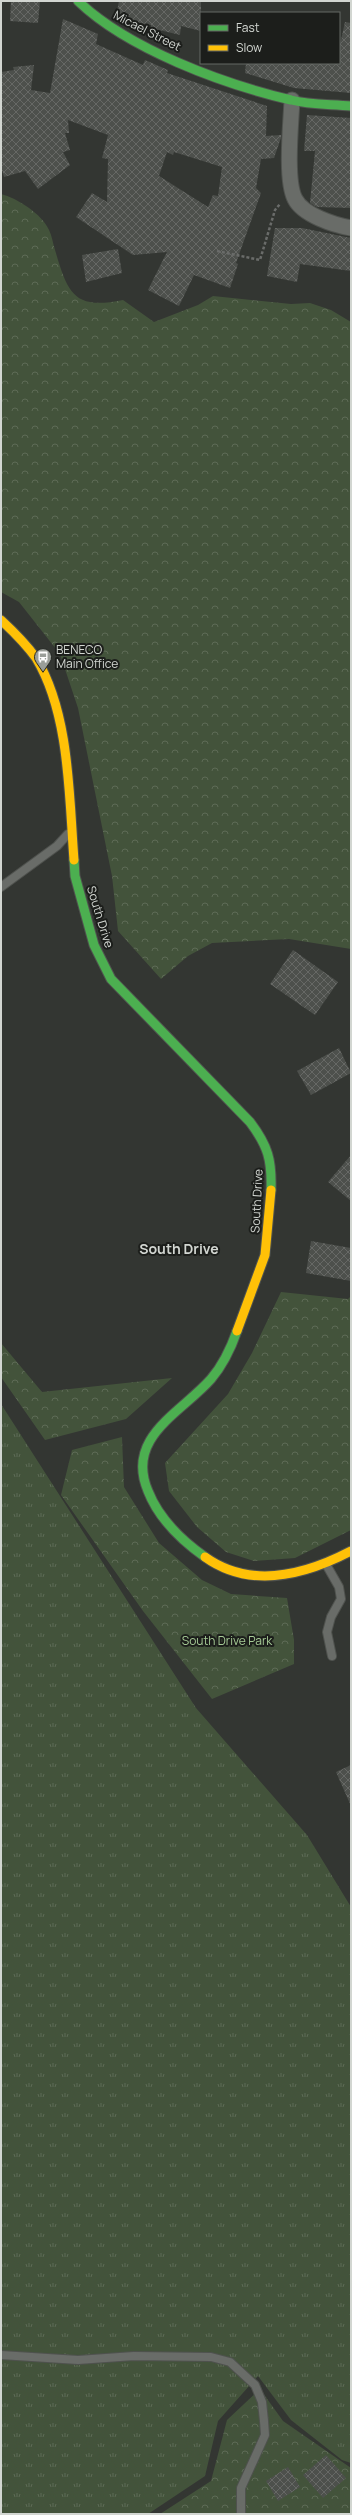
<svg xmlns="http://www.w3.org/2000/svg" width="352" height="2515" viewBox="0 0 352 2515" font-family="Manrope,sans-serif">
<style>
.grass{fill:url(#grass-tufts)}
.forest{fill:url(#forest-crowns)}
.building{fill:url(#building-cross-hatch);fill-rule:evenodd}
.lines{fill:none;stroke-linecap:round;stroke-linejoin:round}
.lane-casing{stroke:#4f524e;stroke-width:10}
.street-casing{stroke:#4f524e;stroke-width:17}
.fast-casing{stroke:#4f524e;stroke-width:11}
.slow-casing{stroke:#4f524e;stroke-width:11}
.path{stroke:#6a6c6a;stroke-width:2.5;stroke-dasharray:3 2;stroke-linecap:butt}
.lane{stroke:#696c68;stroke-width:8}
.street{stroke:#696c68;stroke-width:15}
.fast{stroke:#4caf50;stroke-width:9}
.slow{stroke:#ffc107;stroke-width:9}
.labels{text-anchor:middle;stroke-width:4;stroke-linejoin:round;paint-order:stroke}
.street-label{font-size:12px;fill:#d2d6d1;stroke:#1c1e1b}
.poi-label{font-size:12px;fill:#d2d6d1;stroke:#1c1e1b;text-anchor:start}
.park-label{font-size:12px;fill:#a6cb96;stroke:#1c1e1b}
.quarter-label{font-size:14px;font-weight:bold;fill:#d2d6d1;stroke:#1c1e1b}
</style>
<defs>
<pattern id="grass-tufts" width="24" height="20" patternUnits="userSpaceOnUse"><rect width="24" height="20" fill="#43533b"/><path d="M3 7l-1-3M5 7V3M7 7l1-3M15 17l-1-3M17 17v-4M19 17l1-3" fill="none" stroke="#5d6b56"/></pattern>
<pattern id="forest-crowns" width="20" height="18" patternUnits="userSpaceOnUse"><rect width="20" height="18" fill="#43533b"/><path d="M2 6a3 3 0 1 1 6 0M12 15a3 3 0 1 1 6 0" fill="none" stroke="#5d6b56"/></pattern>
<pattern id="building-cross-hatch" width="8" height="8" patternUnits="userSpaceOnUse"><rect width="8" height="8" fill="#4d504c"/><path d="M0 0l8 8M0 8l8-8" fill="none" stroke="#666865"/></pattern>
</defs>
<rect width="100%" height="100%" fill="#333632"/>
<path class="grass" d="M1,1404L196,1708L307,1835L351,1907V2463L342,2460L291,2420L258,2376L218,2421L205,2476L148,2514H1Z"/>
<path class="forest" d="M1,194C17,198 42,214 49,230C52,236 53,244 55,250C68,294 74,310 123,300L154,322L198,305L213,296L291,304L310,303L331,310L351,322V949L289,939L212,943L188,956L161,979L118,931L112,876L78,708L60,654L19,602L1,592Z
M281,1292L348,1299L351,1296V1530L295,1558L254,1561L226,1552L197,1527L169,1491L165,1463L228,1394L252,1353Z
M1,1343L42,1392L172,1378L126,1419L45,1440L1,1377Z
M122,1437L124,1487L159,1543L202,1580L231,1594L287,1598L294,1640V1664L212,1699L143,1611L61,1495L72,1450Z
M260,2389L283,2421L351,2468V2514H160L211,2481L227,2420Z"/>
<path class="building" d="M11,1H40L38,23L10,21Z
M119,1H201V31L181,26L180,35L151,28V25L121,19L116,16Z
M63,19L98,34L96,44L143,65L145,60L168,70L167,73L267,106L266,136L281,135V138L274,158L261,159L256,188L261,193L236,263L238,264L230,288L194,275L179,306L148,290L167,252L133,255L76,217L92,193L107,202L108,159L102,158L108,135L68,120L69,133H65L70,150L63,152L70,165L38,189L25,171L4,177L1,167V72L14,70L13,67L34,65L31,90L50,93ZM167,152L173,155L174,152L222,167L218,196L213,195L208,207L159,176Z
M345,22L351,23V93L294,88L245,73L246,63H339V49Z
M307,115L351,118V208L317,207L310,203L315,151H304Z
M275,228H302L351,238V271L300,264L297,282L267,276Z
M118,249L122,273L86,282L82,255Z
M293,950L338,982L315,1015L270,984Z
M339,1048L351,1073L311,1095L297,1071Z
M351,1155V1201L328,1182Z
M311,1241L351,1248V1281L306,1273Z
M351,1765V1806L336,1772Z
M326,2455L346,2478L323,2498L303,2475Z
M288,2467L300,2487L278,2501L266,2481Z"/>
<g class="lines">
<g class="lane-casing">
<path id="lane" d="M1,887L57,846L68,834
M327,1566L339,1587L341,1599L331,1617L327,1632L332,1656
M1,2355L78,2360L134,2356L211,2357L230,2362L255,2385L262,2402L264,2421L265,2435L241,2488V2514"/>
</g>
<g class="street-casing">
<path id="street" d="M292,100C291,123 285,180 295,199C303,215 334,225 351,228"/>
</g>
<g class="fast-casing">
<path id="fast" d="M78,1C128,49 223,84 291,100C310,105 331,104 351,106
M74,860L75,876L94,945L111,979L250,1122C268,1146 272,1160 271,1190
M205,1557C181,1540 159,1519 148,1491C125,1437 181,1413 211,1379C223,1365 231,1348 237,1331"/>
</g>
<g class="slow-casing">
<path id="slow" d="M1,620C14,632 26,644 36,658C70,714 69,797 74,860
M237,1331L265,1255L271,1190
M205,1557C251,1590 305,1575 351,1551"/>
</g>
<path class="path" d="M217,251L260,260L275,210L280,204"/>
<use href="#lane" class="lane"/>
<use href="#street" class="street"/>
<use href="#fast" class="fast"/>
<use href="#slow" class="slow"/>
</g>
<defs>
<g id="bus-pin" transform="scale(0.9)"><path d="M0 17L-7.5 6A9.5 9.5 0 1 1 7.5 6Z" fill="#9a9e99" stroke="#1c1e1b"/><path d="M-5-6H5V4H4V6H2V4H-2V6H-4V4H-5ZM-3.5-4V0h7V-4ZM-3.5 1.2v1.5H-2V1.2ZM2 1.2v1.5H3.5V1.2Z" fill="#fff"/></g>
</defs>
<g fill-rule="evenodd">
<use href="#bus-pin" x="43" y="657"/>
</g>
<g class="labels">
<g class="street-label">
<text transform="translate(147 31) rotate(27)" y="4">Micael Street</text>
<text transform="translate(100 917) rotate(73)" y="4">South Drive</text>
<text transform="translate(257 1201) rotate(-87)" y="4">South Drive</text>
</g>
<g class="poi-label">
<text x="56" y="654">BENECO<tspan x="56" dy="14">Main Office</tspan></text>
</g>
<g class="park-label">
<text x="227" y="1645">South Drive Park</text>
</g>
<g class="quarter-label">
<text x="179" y="1254">South Drive</text>
</g>
</g>
<rect width="352" height="2515" fill="none" stroke="#d2d6d1" stroke-width="4"/>
<rect x="200" y="12" width="140" height="52" fill="#1c1e1b" stroke="#656864"/>
<rect x="208" y="25" width="20" height="6" fill="#4caf50" stroke="#656864"/>
<text x="236" y="32" font-size="12" fill="#d2d6d1">Fast</text>
<rect x="208" y="45" width="20" height="6" fill="#ffc107" stroke="#656864"/>
<text x="236" y="52" font-size="12" fill="#d2d6d1">Slow</text>
</svg>
